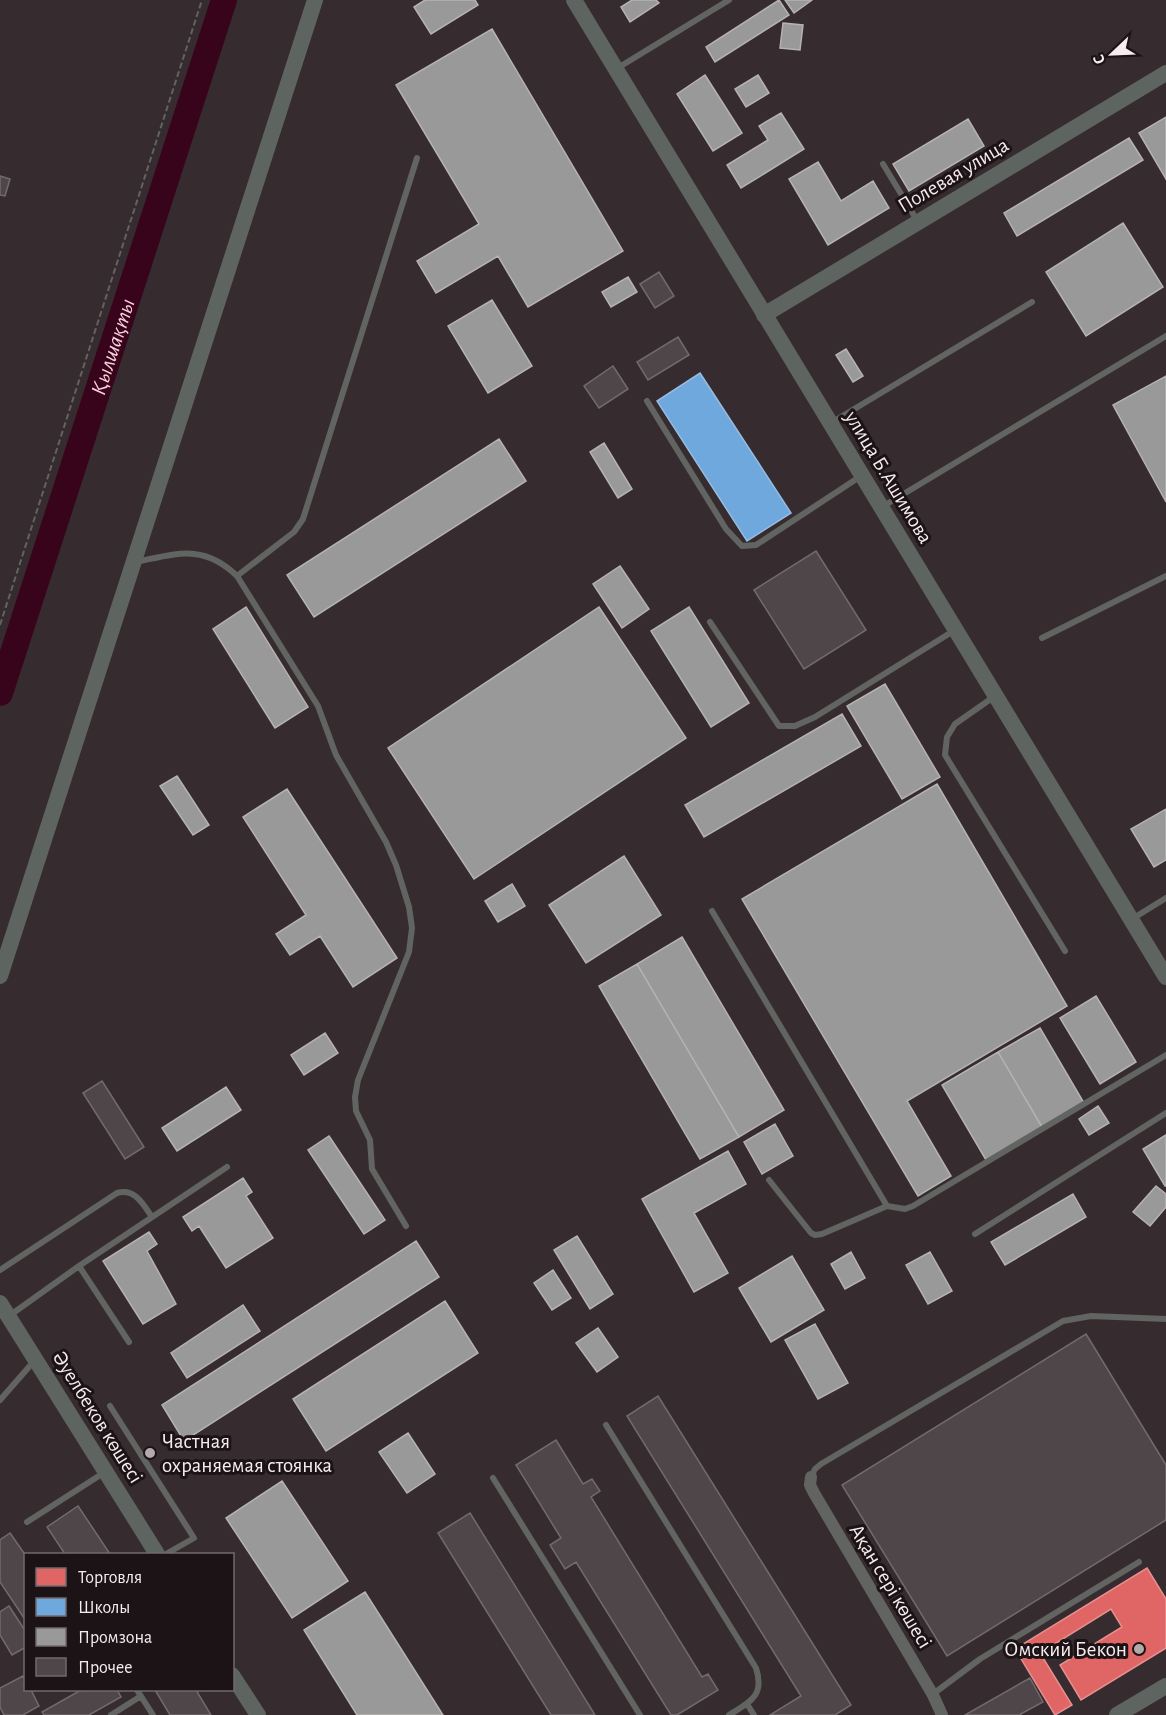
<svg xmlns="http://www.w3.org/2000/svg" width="1166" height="1715" viewBox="0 0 1166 1715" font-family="'Alegreya Sans',sans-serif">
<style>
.shops{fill:#e06666;stroke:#e78e8f;stroke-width:1.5}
.schools{fill:#6fa8dc;stroke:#98bce1;stroke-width:1.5}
.industry{fill:#999;stroke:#b6b2b2;stroke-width:1.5}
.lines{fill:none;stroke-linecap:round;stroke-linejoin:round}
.river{stroke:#38041b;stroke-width:26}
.building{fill:#4e4648;stroke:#736a6d;stroke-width:1.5}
.path{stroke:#626260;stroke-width:2;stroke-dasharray:6 3;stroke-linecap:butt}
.lane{stroke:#616460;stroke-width:6}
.street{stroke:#616460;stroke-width:12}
.secondary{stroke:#5e6460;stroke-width:16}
.poi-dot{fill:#b4a8ab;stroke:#1b1315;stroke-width:2}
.labels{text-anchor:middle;stroke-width:6;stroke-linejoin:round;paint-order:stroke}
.street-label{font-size:21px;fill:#f8ebee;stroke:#1b1315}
.poi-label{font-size:21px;fill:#f8ebee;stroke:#1b1315;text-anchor:start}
.water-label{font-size:22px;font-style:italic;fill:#fbd2dd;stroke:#1b1315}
</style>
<rect width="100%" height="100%" fill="#362c2f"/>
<path class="shops" d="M1147,1568L1166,1599V1648L1081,1700L1060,1665L1122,1627L1111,1609L1040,1653L1072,1705L1055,1715L1015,1649Z"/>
<path class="schools" d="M700,373L791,513L747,541L657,401Z"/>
<path class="industry" d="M425,0H475L478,5L431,34L414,7Z
M632,0H656L659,3L630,22L621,7Z
M779,0L789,15L715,62L706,47Z
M785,0H812L794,13Z
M783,23L803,25L800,50L780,48Z
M492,29L623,251L528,307L498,256L436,293L417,261L479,224L396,85Z
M705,75L742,133L713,151L677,94Z
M758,75L769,93L746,107L735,89Z
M781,113L804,149L741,188L727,165L768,140L759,126Z
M1166,117V179L1139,133Z
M968,119L984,146L909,191L893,164Z
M1129,138L1143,160L1017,236L1004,213Z
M818,162L841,201L873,181L889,208L828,245L789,179Z
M1123,223L1163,287L1086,336L1046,272Z
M628,277L637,292L611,307L602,292Z
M492,300L532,366L488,393L448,326Z
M846,349L863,376L853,382L836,355Z
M1166,376V502L1113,405Z
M499,439L526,481L314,617L287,575Z
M604,443L632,489L618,498L590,452Z
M620,566L649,609L622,628L593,584Z
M246,607L308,707L275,728L213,629Z
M599,607L686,738L474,879L388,748Z
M689,607L749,703L711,727L651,631Z
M885,684L940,777L902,799L847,706Z
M842,714L861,746L704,837L685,805Z
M177,776L209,825L193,835L160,786Z
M937,784L1067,1006L907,1101L951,1176L918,1196L742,899Z
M287,789L397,958L353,987L320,936L290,955L276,934L306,915L243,817Z
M1166,809V860L1154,867L1131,829Z
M624,856L661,915L586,963L549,905Z
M512,884L525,906L498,922L485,901Z
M682,937L784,1110L739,1137L637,964Z
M637,964L739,1137L700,1159L599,986Z
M1096,996L1136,1062L1100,1084L1060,1018Z
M1040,1028L1084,1103L1042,1127L998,1052Z
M325,1033L338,1053L304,1075L291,1055Z
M998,1052L1042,1127L986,1160L942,1085Z
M226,1087L241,1110L177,1151L162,1128Z
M1098,1106L1109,1123L1089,1135L1079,1119Z
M775,1124L793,1156L762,1174L744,1142Z
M1166,1135V1186H1165L1143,1149Z
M329,1136L385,1220L364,1234L308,1150Z
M728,1151L746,1184L694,1213L728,1273L694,1292L642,1199Z
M243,1178L252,1192L246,1196L273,1238L226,1268L199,1226L192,1231L183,1217Z
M1156,1186L1166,1194V1207L1150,1226L1133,1212Z
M1073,1194L1086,1217L1005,1265L991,1242Z
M149,1232L157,1244L147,1251L176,1304L143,1324L103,1261Z
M577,1236L613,1294L590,1309L554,1250Z
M416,1241L439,1277L184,1441L162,1405Z
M851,1252L865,1278L845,1289L831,1264Z
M930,1252L952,1291L928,1304L906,1265Z
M792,1256L824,1310L771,1342L739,1288Z
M553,1270L571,1298L552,1310L534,1283Z
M445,1301L478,1353L326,1451L293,1399Z
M243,1305L260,1331L187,1378L171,1353Z
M815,1324L848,1383L818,1399L785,1340Z
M598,1328L618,1357L597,1372L576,1343Z
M408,1433L435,1474L407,1493L379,1452Z
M282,1481L348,1581L292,1618L226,1518Z
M365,1592L443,1715H357L304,1630Z"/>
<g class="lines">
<path class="river" id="s1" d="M0,693L224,0"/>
</g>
<path class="building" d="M0,176L10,179L5,196L0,195Z
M659,272L674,296L655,308L640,284Z
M678,337L689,355L648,380L637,362Z
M613,366L628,389L599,408L584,386Z
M816,551L866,630L804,669L754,590Z
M102,1081L144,1147L125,1159L83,1093Z
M1086,1334L1166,1465V1520L947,1656L842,1485Z
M658,1396L851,1705L835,1715H770L801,1696L627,1416Z
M556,1440L583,1484L592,1479L600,1491L591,1497L702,1677L708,1674L718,1690L677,1715H671L576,1562L565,1569L550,1545L561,1538L516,1465Z
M78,1506L110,1554H65L47,1527Z
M470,1513L595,1715H551L438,1533Z
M10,1533L26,1556V1621L0,1582V1540Z
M9,1606L26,1632V1647L12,1655L0,1635V1612Z
M23,1676L26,1680V1690H31L39,1706L23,1715H4L0,1707V1688Z
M1030,1678L1043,1702L1019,1715H965Z
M81,1690H117L121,1697L89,1715H44L42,1712Z
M155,1690H196L211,1715H170Z"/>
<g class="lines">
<path class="path" d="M0,625L202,0"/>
<path class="lane" d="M616,69L729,0
M883,164L918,222
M647,401L726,529L742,546L756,545L861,476
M831,423L1032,302
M882,507L1166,336
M135,562C176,554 203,543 237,576L318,706L336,755L386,842L396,865L409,907L412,928L409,952L358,1080L355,1097L356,1111L370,1140L372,1169L406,1226
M237,576L294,532L303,519L417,158
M710,622L779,726H795L815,717L955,630
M1042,638L1166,576
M995,696L955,724L947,737L945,755L1065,951
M712,911L887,1206L905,1209L913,1206L1166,1055
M1132,919L1166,898
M769,1180L811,1233L815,1235L822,1234L887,1206
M975,1234L1166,1113
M79,1266L129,1342
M0,1270L117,1193C135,1188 143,1204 152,1217
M9,1316L79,1266L227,1167
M0,1400L35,1360
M110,1406L194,1538L166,1554
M606,1425L756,1668C765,1696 750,1702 729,1715
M811,1477L815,1469L821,1464L1063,1321L1091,1316L1166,1319
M493,1478L640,1715
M27,1522L105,1472
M137,1690L153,1715
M933,1694L980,1659L1139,1562
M747,1704L754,1715
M111,1715L141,1696"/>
<path class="street" d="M811,1477L810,1485L814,1493L933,1695L942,1715"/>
<path class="secondary" d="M574,0L1166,977
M764,315L1166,73
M0,976L315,0
M0,1303L157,1554
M232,1675L258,1715
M1117,1715L1166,1686"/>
</g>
<g class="poi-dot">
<circle cx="150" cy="1453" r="6"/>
<circle cx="1139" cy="1649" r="6"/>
</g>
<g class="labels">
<g class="street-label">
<text transform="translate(953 175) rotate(-31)" y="7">Полевая улица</text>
<text transform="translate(889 477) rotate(59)" y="7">улица Б.Ашимова</text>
<text transform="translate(98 1417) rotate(58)" y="7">Әуелбеков көшесі</text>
<text transform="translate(891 1586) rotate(59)" y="7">Ақан сері көшесі</text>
</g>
<g class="poi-label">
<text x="162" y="1448">Частная<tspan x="162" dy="24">охраняемая стоянка</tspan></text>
<text x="1127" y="1656" text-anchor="end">Омский Бекон</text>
</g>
<g class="water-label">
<text dy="8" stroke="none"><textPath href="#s1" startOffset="364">Қылшақты</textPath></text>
</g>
</g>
<rect x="24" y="1553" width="210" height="138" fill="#1b1315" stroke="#73696c" stroke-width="1.5"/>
<rect x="36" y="1568" width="30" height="18" fill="#e06666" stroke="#73696c" stroke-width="1.5"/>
<text x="78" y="1583" font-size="18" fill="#f8ebee">Торговля</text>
<rect x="36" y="1598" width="30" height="18" fill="#6fa8dc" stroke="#73696c" stroke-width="1.5"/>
<text x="78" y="1613" font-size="18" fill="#f8ebee">Школы</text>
<rect x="36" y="1628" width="30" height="18" fill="#999999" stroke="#73696c" stroke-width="1.5"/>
<text x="78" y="1643" font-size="18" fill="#f8ebee">Промзона</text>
<rect x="36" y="1658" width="30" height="18" fill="#4e4648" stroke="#73696c" stroke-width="1.5"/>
<text x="78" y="1673" font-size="18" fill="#f8ebee">Прочее</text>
<g transform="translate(1112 54) rotate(247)" stroke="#1b1315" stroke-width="4.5" paint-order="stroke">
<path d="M0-4.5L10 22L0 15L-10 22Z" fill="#f8ebee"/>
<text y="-9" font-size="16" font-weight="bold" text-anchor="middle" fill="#f8ebee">С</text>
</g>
</svg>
